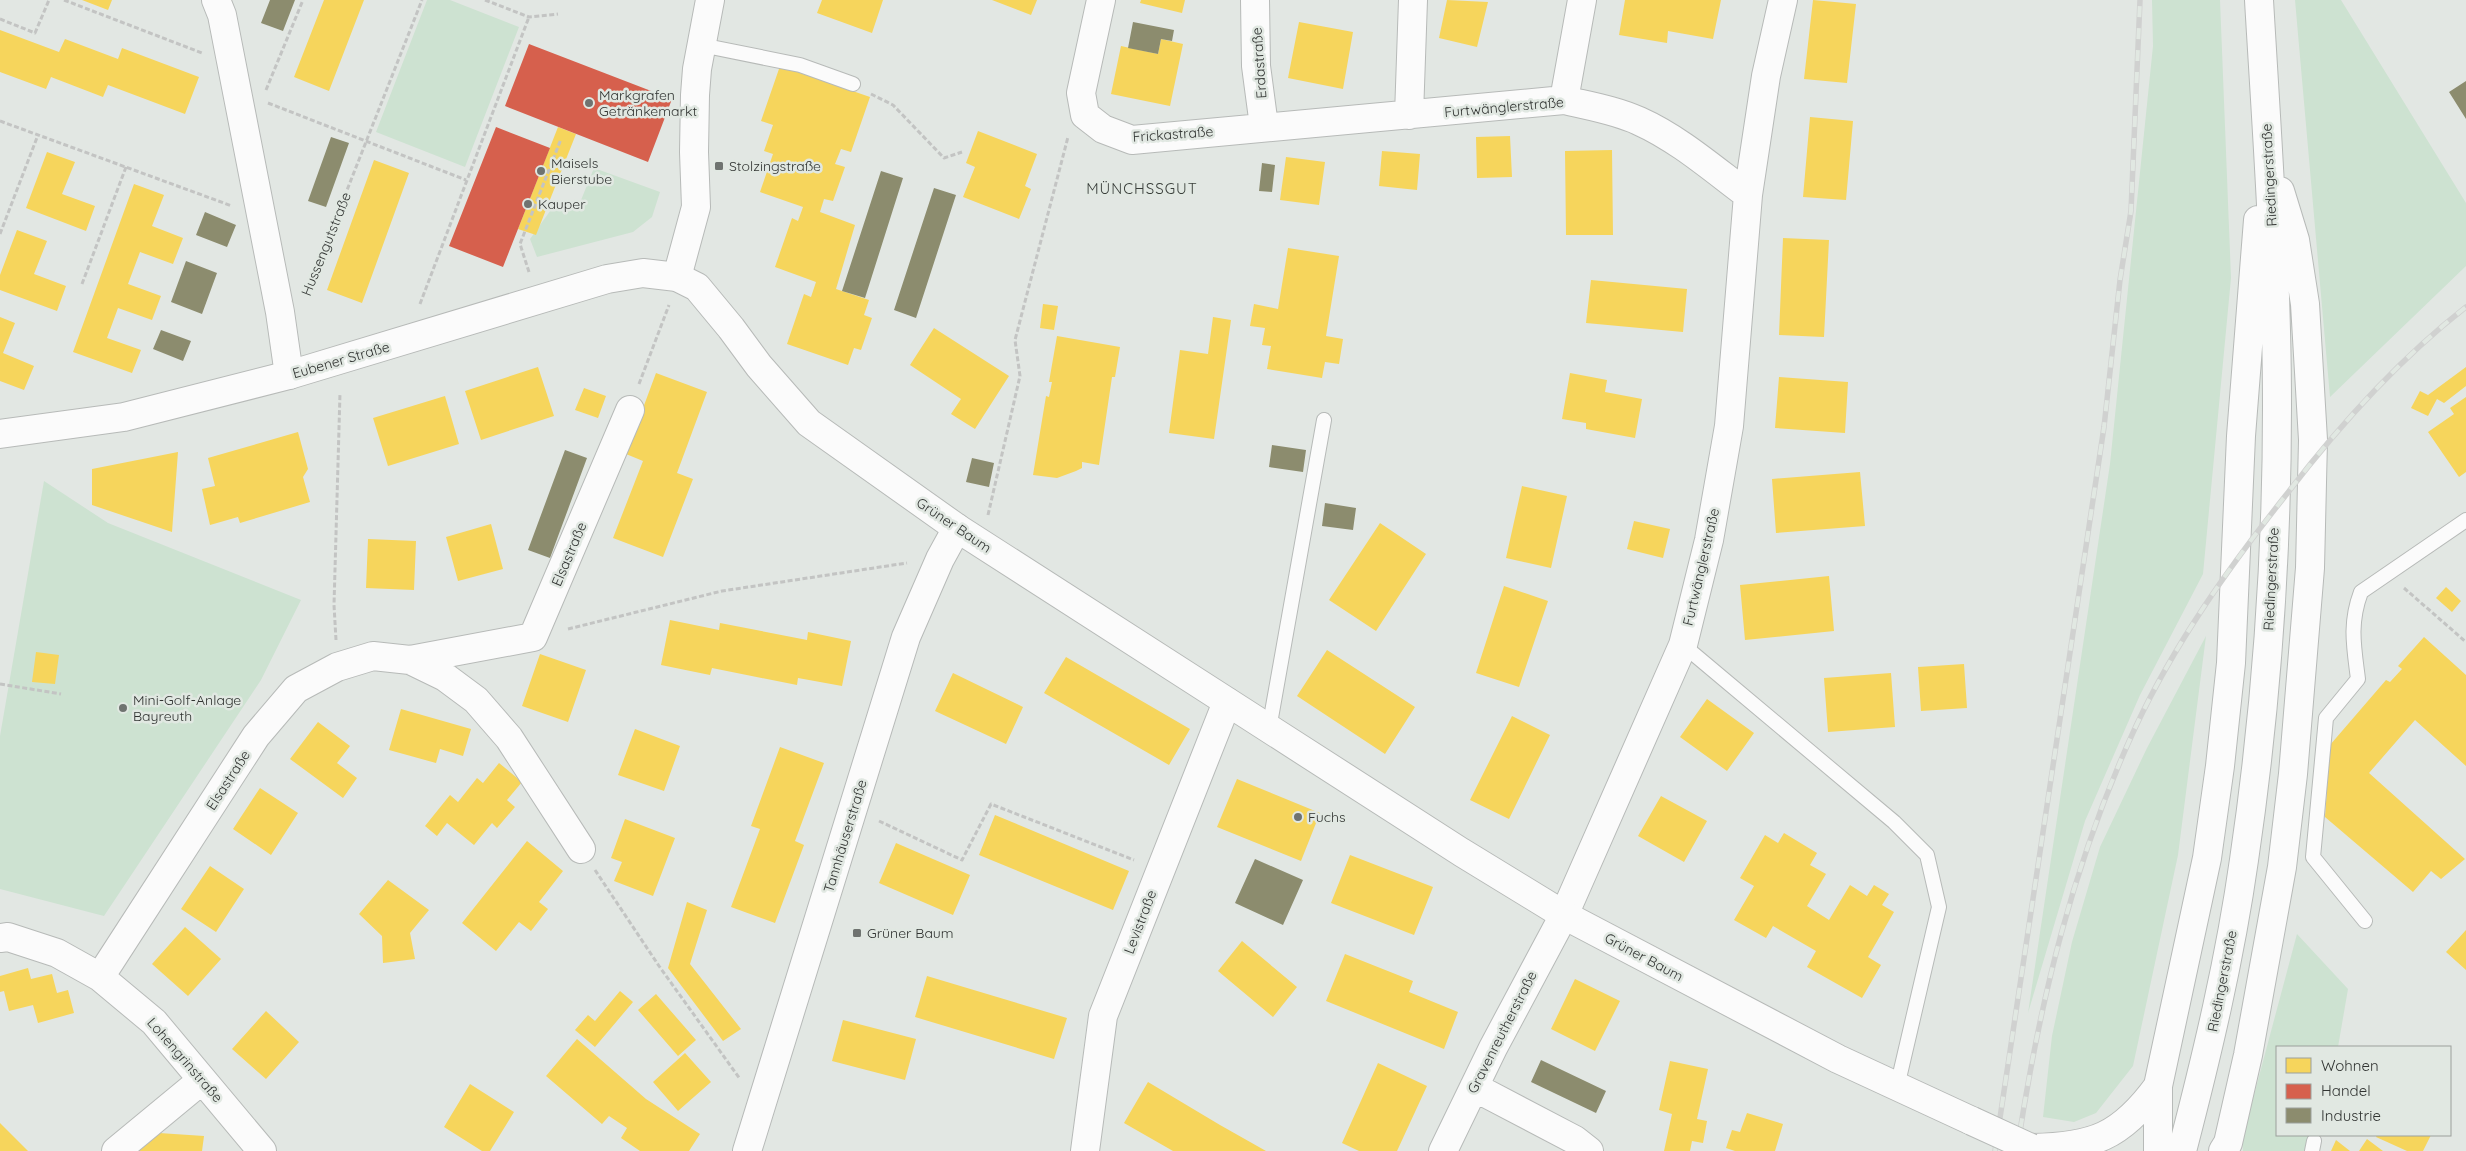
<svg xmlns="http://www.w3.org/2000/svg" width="2466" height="1151" viewBox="0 0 2466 1151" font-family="Quicksand,sans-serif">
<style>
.green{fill:#cde2d1}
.homes{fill:#f6d55c}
.shops{fill:#d6604d}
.industry{fill:#8c8c6e}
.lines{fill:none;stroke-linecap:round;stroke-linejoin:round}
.lane-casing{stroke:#b7bab8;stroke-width:16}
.street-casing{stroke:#b7bab8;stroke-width:30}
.secondary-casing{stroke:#b7bab8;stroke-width:30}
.path{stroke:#c3c4c3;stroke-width:3;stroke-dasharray:5 2.5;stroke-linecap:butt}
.lane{stroke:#fbfbfb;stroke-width:14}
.street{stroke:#fbfbfb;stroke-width:28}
.secondary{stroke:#fbfbfb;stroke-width:28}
.rail-casing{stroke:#d0d1d0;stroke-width:5.5}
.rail{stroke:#e1e8e2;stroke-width:4;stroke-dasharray:11;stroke-linecap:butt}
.secondary-bridge-casing{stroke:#b7bab8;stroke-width:30;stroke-linecap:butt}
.secondary-bridge{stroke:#fbfbfb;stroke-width:28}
.poi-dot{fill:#6f7370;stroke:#e1e8e2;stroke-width:2}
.labels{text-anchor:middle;stroke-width:5;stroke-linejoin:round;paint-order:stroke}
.street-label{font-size:14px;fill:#313432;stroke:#e1e8e2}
.poi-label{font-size:14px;fill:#313432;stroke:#e1e8e2;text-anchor:start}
.neighbourhood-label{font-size:15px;letter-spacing:1px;fill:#393e3a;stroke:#e1e8e2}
</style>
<rect width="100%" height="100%" fill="#e2e7e3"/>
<path class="green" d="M427,0H450L519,27L465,167L376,132Z
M2152,0H2220L2231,278L2203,574L2140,695L2085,821L2028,1013L2110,464L2153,46Z
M2295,0H2341L2466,203V266L2330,397Z
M594,168L660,192L652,217L633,232L537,257L530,239L553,207L577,210Z
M44,481L108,523L301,600L261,680L104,916L0,889V736Z
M2206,636L2178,855L2133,1066L2096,1113L2074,1122L2043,1117L2052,1036L2072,942L2100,847L2147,748Z
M2297,934L2348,989L2338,1047H2277V1135H2310L2306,1151H2243L2242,1140Z"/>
<path class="homes" d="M82,0H112L108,10Z
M324,0H364L329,91L294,77Z
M822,0H883L872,33L817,13Z
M992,0H1037L1031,15Z
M1141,0H1185L1182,13L1140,3Z
M1447,0L1488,2L1477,47L1439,38Z
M1625,0H1721L1713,39L1668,31L1667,43L1619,35Z
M1813,0L1856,4L1847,83L1804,79Z
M1299,22L1353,32L1343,89L1288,78Z
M0,30L59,52L65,39L118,59L122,48L199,77L185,114L108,85L103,97L51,77L46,89L0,72Z
M1161,39L1183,44L1170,106L1111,94L1121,46L1158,54Z
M780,66L870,97L851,152L841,149L835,164L845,167L833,201L824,199L820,212L855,225L836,289L869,300L864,315L872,318L861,350L854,348L848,365L787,344L804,294L811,297L816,282L775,267L792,218L798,221L803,207L760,192L773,154L764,151L773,125L761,121Z
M1810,117L1853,121L1846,200L1803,197Z
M558,127L576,134L536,235L518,229Z
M978,131L1037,154L1025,186L1031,189L1019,219L963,197L975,167L966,163Z
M1510,136L1512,177L1477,178L1476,137Z
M1612,150L1613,235H1566L1565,151Z
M1382,151L1420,154L1417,190L1379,186Z
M47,152L75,162L62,194L95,206L86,231L26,208Z
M1286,157L1325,162L1319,205L1280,200Z
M374,160L409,173L362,303L327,290Z
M134,184L164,195L152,226L183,238L173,264L140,252L128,284L161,296L152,320L118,308L107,338L141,350L132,373L73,352Z
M17,230L47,241L34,274L66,286L57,311L0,290V275Z
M1783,238L1829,240L1824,337L1779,335Z
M1288,248L1339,256L1326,336L1343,339L1339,364L1325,362L1322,378L1267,369L1271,346L1262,345L1265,328L1250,326L1254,304L1278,309Z
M1591,280L1687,289L1683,332L1586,323Z
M1043,304L1058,306L1054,330L1040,328Z
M0,317L15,323L3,353L34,366L24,390L0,381Z
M1213,317L1231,320L1214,439L1169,433L1180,350L1208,354Z
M934,328L1009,376L975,429L951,414L961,399L910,365Z
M1057,336L1120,347L1115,377H1112L1099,465L1082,462V468L1076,471L1057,478L1033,475L1046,396L1049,397L1052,382H1049Z
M538,367L554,416L481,440L465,391Z
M2466,367V386L2444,403L2437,399L2428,416L2411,408L2420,391L2428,395Z
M656,373L707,392L677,473L693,479L663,557L613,538L643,461L626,454Z
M1570,373L1607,380L1605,392L1642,399L1635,438L1586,429V423L1562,419Z
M1779,377L1848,382L1845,433L1775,428Z
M584,388L606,396L598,418L575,410Z
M445,396L459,444L388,466L373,418Z
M2466,397V472L2459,477L2428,432L2454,414L2450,408Z
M298,432L308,469L303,477L310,502L240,523L238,517L210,525L202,489L215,486L208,458Z
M178,452L172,532L92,505V469Z
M1860,472L1865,526L1776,533L1772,479Z
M1522,486L1567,496L1551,568L1506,558Z
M1634,521L1670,529L1663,558L1627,549Z
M1380,523L1426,554L1376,631L1329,600Z
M491,524L503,569L458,581L446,537Z
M368,539L416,541L414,590L366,588Z
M1829,576L1834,631L1745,640L1740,585Z
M1504,586L1548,601L1519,687L1476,673Z
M2446,587L2461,601L2452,612L2436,598Z
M670,620L719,630L720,623L807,640L808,632L851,641L842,686L798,678L797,685L712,668L710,675L661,665Z
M2424,637L2466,675V766L2415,720L2369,773L2465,859L2441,879L2431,871L2413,892L2325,817L2330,745L2386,680L2390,682L2402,669L2398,666Z
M1327,650L1415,707L1385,754L1297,696Z
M36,652L59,655L55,684L32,682Z
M540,654L586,670L568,722L522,706Z
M1066,657L1190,729L1169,765L1044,693Z
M1964,664L1967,708L1921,711L1918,667Z
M953,673L1023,707L1006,744L935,711Z
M1891,673L1895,727L1828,732L1824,678Z
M1707,699L1754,733L1727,771L1680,737Z
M401,709L471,729L463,756L440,749L436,763L389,750Z
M1512,716L1550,735L1509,819L1470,800Z
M318,722L350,746L337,763L357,778L343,798L290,759Z
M635,729L680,746L664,791L618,775Z
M780,747L824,763L795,841L804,845L775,923L731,907L760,829L751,826Z
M499,763L522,782L507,800L515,807L497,828L492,823L474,845L447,823L437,836L425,826L450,795L458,802L477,778L483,783Z
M1237,779L1320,813L1301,861L1217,827Z
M260,788L298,813L271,855L233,829Z
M1661,796L1707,821L1684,862L1638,836Z
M995,815L1129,871L1113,910L979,855Z
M625,819L675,838L653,896L614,881L622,862L611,858Z
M1784,833L1817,853L1810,865L1826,874L1807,906L1829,920L1850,885L1867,896L1874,885L1889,894L1882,905L1894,912L1868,957L1881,965L1862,998L1807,967L1816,951L1773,926L1766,938L1734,920L1754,886L1740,878L1765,835L1778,843Z
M527,841L563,871L539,902L548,909L531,931L519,922L496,951L462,923Z
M896,843L970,875L953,915L879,883Z
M1350,855L1433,887L1414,935L1331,903Z
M210,866L244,889L216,932L181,909Z
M388,880L429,910L410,933L415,959L383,963L382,936L359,914Z
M687,902L707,910L690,964L741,1029L723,1041L668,968Z
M185,927L221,959L188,996L152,964Z
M2466,930V970L2446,952Z
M1242,941L1297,987L1273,1017L1218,971Z
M1345,954L1413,981L1409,992L1458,1012L1444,1049L1326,1001Z
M28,968L31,979L52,974L57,993L68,990L74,1013L38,1023L33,1005L9,1011L4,991L0,992V976Z
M927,976L1067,1018L1054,1059L915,1017Z
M1575,979L1620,1001L1595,1051L1551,1029Z
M620,991L633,1002L595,1047L575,1030L588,1015L595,1021Z
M656,994L696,1040L678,1056L638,1010Z
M266,1011L299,1042L266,1079L232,1049Z
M843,1020L916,1039L905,1080L832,1061Z
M577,1039L646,1099L700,1134L689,1151H640L621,1138L627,1128L609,1116L602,1124L546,1076Z
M685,1053L711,1082L678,1111L653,1082Z
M1670,1061L1708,1069L1697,1119L1707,1121L1703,1143L1692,1141L1690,1151H1664L1672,1114L1659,1110Z
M1378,1063L1427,1086L1397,1151H1359L1342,1143Z
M1148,1082L1220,1125L1266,1151H1173L1124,1123Z
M470,1084L514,1112L490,1151H482L444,1127Z
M1747,1113L1783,1124L1775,1151H1735L1726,1148L1732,1130L1740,1132Z
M0,1123L28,1151H0Z
M159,1133L204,1136L202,1151H138Z
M2377,1135H2431L2423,1151H2407L2376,1137Z
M2367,1139L2383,1151H2359Z
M2336,1140L2350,1151H2331Z"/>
<path class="shops" d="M529,44L672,99L648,162L505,106Z
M496,127L550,148L503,267L449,246Z"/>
<path class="industry" d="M270,0H295L283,31L261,23Z
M1133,22L1174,30L1172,41L1161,39L1158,54L1128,48Z
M2466,81V119L2449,92Z
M331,137L349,143L326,207L308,201Z
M1262,163L1275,165L1272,192L1259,191Z
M881,171L903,178L865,298L842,291Z
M934,188L956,195L916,318L894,310Z
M205,212L236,225L227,247L196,235Z
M186,261L217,273L202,314L171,302Z
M161,330L191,341L183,361L153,349Z
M1272,445L1306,450L1303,472L1269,467Z
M565,450L587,458L550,558L528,550Z
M972,458L994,463L989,487L966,482Z
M1325,503L1356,508L1353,530L1322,526Z
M1255,859L1303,880L1283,925L1235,903Z
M1541,1060L1606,1091L1596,1113L1531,1082Z"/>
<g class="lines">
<g class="lane-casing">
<path id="lane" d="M701,45L800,65L853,84
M1683,645L1894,822L1927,855L1939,907L1897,1087
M1269,729L1324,420
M2365,921L2313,857L2326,718L2358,679C2354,647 2349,624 2361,592L2466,520
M2312,1151L2314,1141"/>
</g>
<g class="street-casing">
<path id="street" d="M216,0L222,15L280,312L289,375
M1101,0L1081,93L1085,115L1103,129L1132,140L1564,100C1589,106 1615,110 1639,121C1679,139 1713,169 1748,195
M1255,0L1256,66L1264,126
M1564,100L1582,0
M1409,115L1413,0
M677,277L696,207L694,152L695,95L697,69L710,0
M410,660L533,637L630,410
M0,938L8,937L57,953L100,977L154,1022L262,1151
M100,977L256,736L296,689L337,667L373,656L410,660L445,677L476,700L509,738L581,849
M1474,1087L1575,1140L1589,1151
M116,1151L202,1080
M747,1151L906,637L940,559L957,528
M1085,1151L1103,1016L1227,702
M1443,1151L1493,1048L1564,915L1683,645L1709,540L1729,426L1748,195L1766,76L1783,0"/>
</g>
<g class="secondary-casing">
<path id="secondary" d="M0,434L124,417L289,375L607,279L643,273L677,277L697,287L731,328L759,366L809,423L957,528L1461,852L1564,915L1838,1059L1972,1121
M2031,1148C2093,1147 2121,1137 2158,1086
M2158,1151V1086L2207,858L2220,766L2231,663L2241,436L2258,220
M2182,1151C2207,1055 2230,959 2244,860C2266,711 2277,559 2277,407C2277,272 2267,136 2259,0
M2223,1151L2228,1143L2248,1055L2282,867L2293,774L2310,568L2313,440L2305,304L2295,240L2280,191"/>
</g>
<path class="path" d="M64,0L202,53
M485,0L529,17L558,14
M0,19L35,33L49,0
M266,90L303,0
M871,94L893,105L944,158L962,152
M268,103L466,180
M0,121L232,206
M0,234L38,135
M529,272L520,244L561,139
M82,284L126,167
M306,294L422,0
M420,304L529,17
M639,384L669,305
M988,515L1020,376L1015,340L1068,137
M2404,588L2466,642
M568,629L722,591L907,563
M336,640L334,605L340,393
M0,684L61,694
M879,821L962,860L991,804L1134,860
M595,870L659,966L740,1079"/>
<use href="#lane" class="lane"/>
<use href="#street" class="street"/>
<use href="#secondary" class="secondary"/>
<g class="rail-casing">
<path id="rail" d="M1995,1151L2104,427L2120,280L2131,211L2140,0
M2017,1151C2039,1003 2073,862 2136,726C2175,643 2229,567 2286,495C2338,427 2398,360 2466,307"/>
</g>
<use href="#rail" class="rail"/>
<g class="secondary-bridge-casing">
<path id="secondary-bridge" d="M1972,1121L2031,1148"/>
</g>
<use href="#secondary-bridge" class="secondary-bridge"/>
</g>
<g class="poi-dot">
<circle cx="589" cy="103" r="5"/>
<rect x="714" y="161" width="10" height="10" rx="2.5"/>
<circle cx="541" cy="171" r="5"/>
<circle cx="528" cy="204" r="5"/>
<circle cx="123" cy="708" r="5"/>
<circle cx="1298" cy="817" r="5"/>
<rect x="852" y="928" width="10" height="10" rx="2.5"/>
</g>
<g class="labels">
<g class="street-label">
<text transform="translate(1259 63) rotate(-94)" y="5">Erdastraße</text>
<text transform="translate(1504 107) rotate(-5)" y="5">Furtwänglerstraße</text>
<text transform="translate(1173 134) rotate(-4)" y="5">Frickastraße</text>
<text transform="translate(2269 175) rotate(-93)" y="5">Riedingerstraße</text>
<text transform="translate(326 244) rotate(-68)" y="5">Hussengutstraße</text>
<text transform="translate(341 360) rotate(-16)" y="5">Eubener Straße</text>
<text transform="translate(954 525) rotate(34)" y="5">Grüner Baum</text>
<text transform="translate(569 554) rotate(-67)" y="5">Elsastraße</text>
<text transform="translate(1701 567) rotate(-77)" y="5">Furtwänglerstraße</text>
<text transform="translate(2271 579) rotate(-87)" y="5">Riedingerstraße</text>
<text transform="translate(228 780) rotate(-57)" y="5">Elsastraße</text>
<text transform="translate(845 836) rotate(-73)" y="5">Tannhäuserstraße</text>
<text transform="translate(1140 922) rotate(-69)" y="5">Levistraße</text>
<text transform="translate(1644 957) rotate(28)" y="5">Grüner Baum</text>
<text transform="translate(2222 981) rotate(-79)" y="5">Riedingerstraße</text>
<text transform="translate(1502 1032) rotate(-63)" y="5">Gravenreutherstraße</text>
<text transform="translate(185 1060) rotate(49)" y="5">Lohengrinstraße</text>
</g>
<g class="poi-label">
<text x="599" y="100">Markgrafen<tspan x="599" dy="16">Getränkemarkt</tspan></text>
<text x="551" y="168">Maisels<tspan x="551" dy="16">Bierstube</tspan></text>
<text x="729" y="171">Stolzingstraße</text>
<text x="538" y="209">Kauper</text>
<text x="133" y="705">Mini-Golf-Anlage<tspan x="133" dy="16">Bayreuth</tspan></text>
<text x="1308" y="822">Fuchs</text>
<text x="867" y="938">Grüner Baum</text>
</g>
<g class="neighbourhood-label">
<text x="1142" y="194">MÜNCHSSGUT</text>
</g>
</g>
<rect x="2276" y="1046" width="175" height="90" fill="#e1e8e2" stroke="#9ba09c"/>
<rect x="2286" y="1058" width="25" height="15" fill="#f6d55c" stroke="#9ba09c"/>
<text x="2321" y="1071" font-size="15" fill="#313432">Wohnen</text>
<rect x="2286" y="1084" width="25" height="15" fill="#d6604d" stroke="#9ba09c"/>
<text x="2321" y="1096" font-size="15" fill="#313432">Handel</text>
<rect x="2286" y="1108" width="25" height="15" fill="#8c8c6e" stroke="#9ba09c"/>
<text x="2321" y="1121" font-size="15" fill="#313432">Industrie</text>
</svg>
